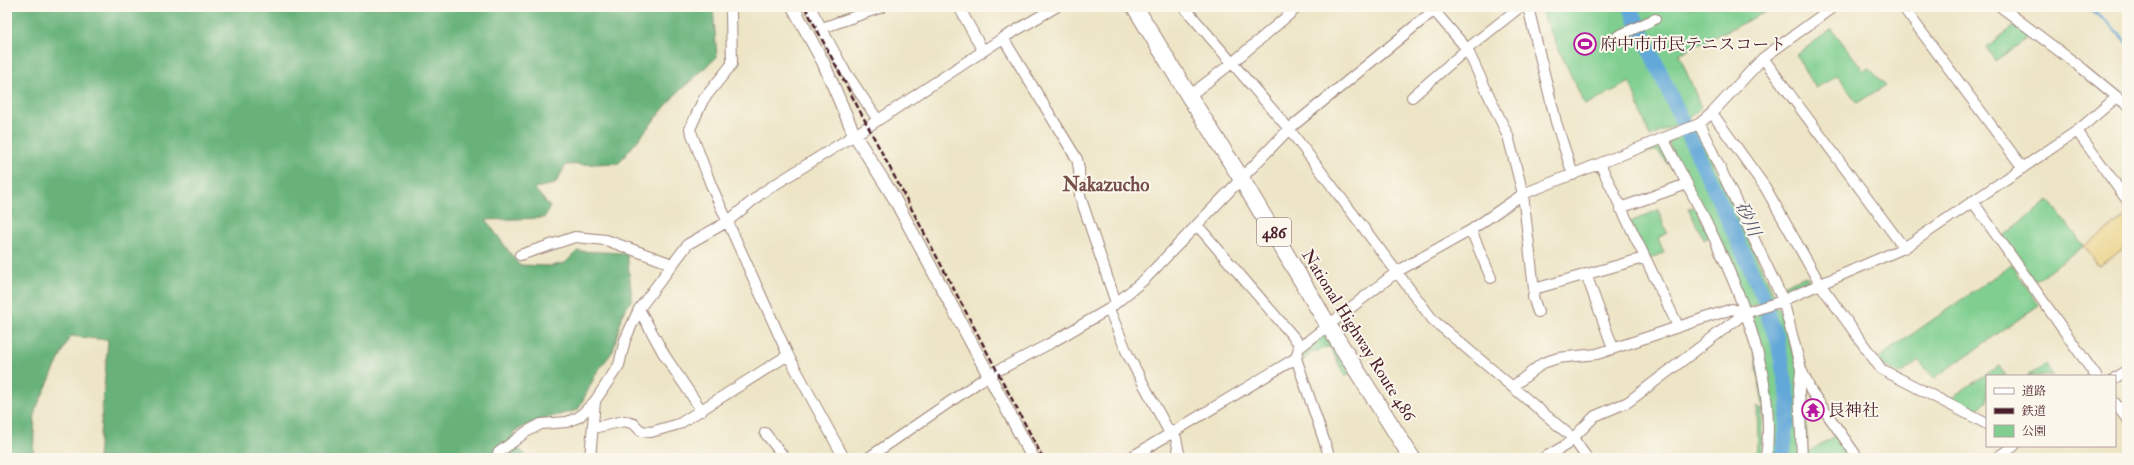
<svg xmlns="http://www.w3.org/2000/svg" width="2134" height="465" viewBox="0 0 2134 465" font-family="'IM FELL Double Pica','Noto Serif JP',serif">
<style>
.green{fill:#80cf90;stroke:#65775e}
.forest{fill:#68b27a;stroke:#596852}
.sand{fill:#eeda9e;stroke:#9c7c64}
.lines{fill:none;stroke-linecap:round;stroke-linejoin:round}
.stream{stroke:#62a8d8;stroke-width:2.5}
.river{stroke:#62a8d8;stroke-width:15}
.minor-casing{stroke:#9c8278;stroke-width:12}
.tertiary-casing{stroke:#9c8278;stroke-width:14}
.trunk-casing{stroke:#9c8278;stroke-width:18}
.minor{stroke:#fff;stroke-width:10}
.tertiary{stroke:#fff;stroke-width:12}
.trunk{stroke:#fff;stroke-width:16}
.rail{stroke:#4a1f2b;stroke-width:2.5;stroke-dasharray:6 3;stroke-linecap:butt}
.labels{text-anchor:middle;stroke-width:4;stroke-linejoin:round;paint-order:stroke}
.shield{fill:#fbf7ec;stroke:#7f6065;stroke-width:1}
.shield-label{font-size:16px;font-weight:bold;fill:#4a1f2b}
.poi-label{font-size:17px;fill:#4a1f2b;stroke:#fbf7ec;text-anchor:start}
.street-label{font-size:17px;fill:#4a1f2b;stroke:#fbf7ec}
.water-label{font-size:18px;font-style:italic;fill:#545670;stroke:#fbf7ec}
.quarter-label{font-size:19px;font-weight:bold;fill:#764f49;stroke:#fbf7ec}
</style>
<rect width="100%" height="100%" fill="#fbf7ec"/>
<filter id="ink" filterUnits="userSpaceOnUse"><feTurbulence type="fractalNoise" baseFrequency=".025" numOctaves="2"/><feDisplacementMap in="SourceGraphic" scale="8" xChannelSelector="R" yChannelSelector="G"/><feConvolveMatrix kernelMatrix="1 2 1 2 8 2 1 2 1" color-interpolation-filters="sRGB"/></filter>
<filter id="wash" filterUnits="userSpaceOnUse"><feTurbulence type="fractalNoise" baseFrequency=".012" numOctaves="4" result="noise"/><feDisplacementMap in="SourceGraphic" scale="16" xChannelSelector="R" yChannelSelector="G"/><feGaussianBlur stdDeviation="0.9" result="paint"/><feColorMatrix in="noise" values="0 0 0 0 0 0 0 0 0 0 0 0 0 0 0 0 0 1.4 0 .05"/><feComposite in="paint" operator="in"/></filter>
<g filter="url(#wash)">
<rect width="100%" height="100%" fill="#ede5c6"/>
<path class="green" d="M1539,7H1776L1679,54L1701,107L1690,118L1650,137L1630,82L1585,105Z
M2016,25L2031,36L1995,61L1986,47Z
M1832,29L1864,71L1869,68L1886,85L1857,103L1838,75L1816,88L1796,55Z
M1697,129L1775,297L1746,308L1668,142Z
M1656,146C1668,150 1670,159 1675,171L1657,151L1641,153Z
M2049,200L2084,246L2034,281L2002,237Z
M1695,207L1709,237L1704,240L1688,208Z
M1658,210L1667,233L1658,238L1664,253L1648,259L1630,222Z
M2011,265L2039,305L1934,378L1919,361L1900,374L1884,366L1878,358Z
M1806,276L1809,280L1786,292L1784,285Z
M1779,307L1804,386L1808,452L1836,435L1853,458H1769L1770,449L1749,317Z
M1324,334L1350,374L1345,377L1330,346L1311,353L1301,363L1300,360L1308,346Z
M2046,365L2052,376H2027Z
M1999,366L2006,376H1987V402L1974,411L1949,399Z
M1757,406L1762,409V458H1756L1758,444Z"/>
<path class="forest" d="M7,7H713L717,57L674,96L619,163L566,165L555,184L534,188L550,207L544,218L486,220L519,265L551,266L565,263L577,251L627,253L632,299L623,313L613,351L597,372L578,410L539,420L513,432L519,449L529,458H98L108,340L70,336L35,411L33,458H7Z"/>
<path class="sand" d="M2127,216V246L2099,266L2084,246Z"/>
<g class="lines">
<path class="stream" d="M2087,7L2108,22L2127,43"/>
<path class="river" d="M1630,7L1767,305L1769,320L1777,338L1789,402L1783,458"/>
</g>
</g>
<g filter="url(#ink)">
<g class="lines">
<g class="minor-casing">
<path id="minor" d="M730,7L731,14L732,64L703,100L690,129L711,185L788,355L844,458
M810,7L843,68L878,120
M959,7L983,51
M1184,7L1289,129L1433,320L1573,438L1587,458
M1431,7L1467,49L1508,136L1523,194L1534,289L1533,297L1538,312
M1528,7L1556,122L1573,175
M1903,7L2023,168
M2001,7L2083,69L2127,105
M822,28L882,7
M1618,36L1655,19
M1003,38L1077,159L1079,169L1080,196L1116,303
M1763,58L1904,248
M1189,96L1232,63L1298,7
M1412,97L1467,49L1520,7
M1712,113L1765,187L1820,284L1881,369L1987,424
M1699,124L1783,300L1801,369L1811,391L1858,458
M2077,131L2127,200
M1664,140C1711,230 1781,353 1766,458
M1600,164L1678,326
M1973,202L2096,376
M1620,208L1687,184
M1197,225L1297,341L1299,348
M1471,230L1491,278
M520,255L575,237L606,240L672,264
M1586,274L1613,348
M1534,289L1644,258
M639,309L665,356L702,411
M1109,309L1128,355L1167,428L1176,438L1180,458
M1745,313L1779,302L1904,248L2077,131L2117,97
M1296,358L1330,458
M1801,371L1799,389L1802,458
M2115,378L2127,370
M1512,387L1543,363L1558,358L1597,354L1732,309L1745,313L1628,402L1595,416L1566,445L1544,458
M2115,403L2127,419
M593,428L624,421L634,424L641,431L651,432L679,424L788,355
M765,433L785,458
M498,453L526,432L541,424L567,422L579,417L595,401
M590,458L595,401L619,365L625,340L639,309L688,244L727,222L763,192L869,126L1003,38L1056,7
M868,458L989,375L1049,344L1109,309L1145,279L1289,129L1438,7
M1130,458L1296,358L1299,348L1398,271L1471,230L1523,194L1699,124L1712,113L1763,58L1833,7
M1996,458L2014,446"/>
</g>
<g class="tertiary-casing">
<path id="tertiary" d="M793,7L823,62L854,134L893,196L1033,458"/>
</g>
<g class="trunk-casing">
<path id="trunk" d="M1135,7L1189,96L1241,178L1328,325L1412,458"/>
</g>
<use href="#minor" class="minor"/>
<use href="#tertiary" class="tertiary"/>
<use href="#trunk" class="trunk"/>
<path class="rail" d="M805,7L1043,458"/>
</g>
</g>
<defs>
<g id="stadium-ring" transform="scale(1.15)"><circle r="9.5" fill="#fbf7ec" stroke="#b5179e" stroke-width="1.5"/><path d="M0-5a6.5 5 0 1 0 0 10a6.5 5 0 1 0 0-10ZM-3.5-1.8h7v3.6h-7Z" fill="#b5179e"/></g>
<g id="temple-ring" transform="scale(1.15)"><circle r="9.5" fill="#fbf7ec" stroke="#b5179e" stroke-width="1.5"/><path d="M0-6L5-2H3V0L6.5 2.5H4V6H1.5V3h-3V6H-4V2.5H-6.5L-3 0V-2H-5Z" fill="#b5179e"/></g>
</defs>
<g fill-rule="evenodd">
<use href="#stadium-ring" x="1585" y="44"/>
<use href="#temple-ring" x="1813" y="410"/>
</g>
<g class="labels">
<rect class="shield" x="1257" y="218" width="34" height="28" rx="3"/>
<g class="shield-label">
<text x="1274" y="238">486</text>
</g>
<g class="poi-label">
<text x="1600" y="50">府中市市民テニスコート</text>
<text x="1828" y="416">艮神社</text>
</g>
<g class="street-label">
<text transform="translate(1359 335) rotate(58)" y="6">National Highway Route 486</text>
</g>
<g class="water-label">
<text transform="translate(1748 219) rotate(65)" y="6">砂川</text>
</g>
<g class="quarter-label">
<text x="1106" y="191">Nakazucho</text>
</g>
</g>
<rect width="2134" height="465" fill="none" stroke="#fbf7ec" stroke-width="24"/>
<rect x="1986" y="375" width="130" height="72" fill="#fbf7ec" stroke="#b4a19f"/>
<rect x="1994" y="388" width="20" height="6" fill="#ffffff" stroke="#b4a19f"/>
<text x="2022" y="395" font-size="12" fill="#4a1f2b">道路</text>
<rect x="1994" y="408" width="20" height="6" fill="#4a1f2b" stroke="#b4a19f"/>
<text x="2022" y="415" font-size="12" fill="#4a1f2b">鉄道</text>
<rect x="1994" y="425" width="20" height="12" fill="#80cf90" stroke="#b4a19f"/>
<text x="2022" y="435" font-size="12" fill="#4a1f2b">公園</text>
</svg>
